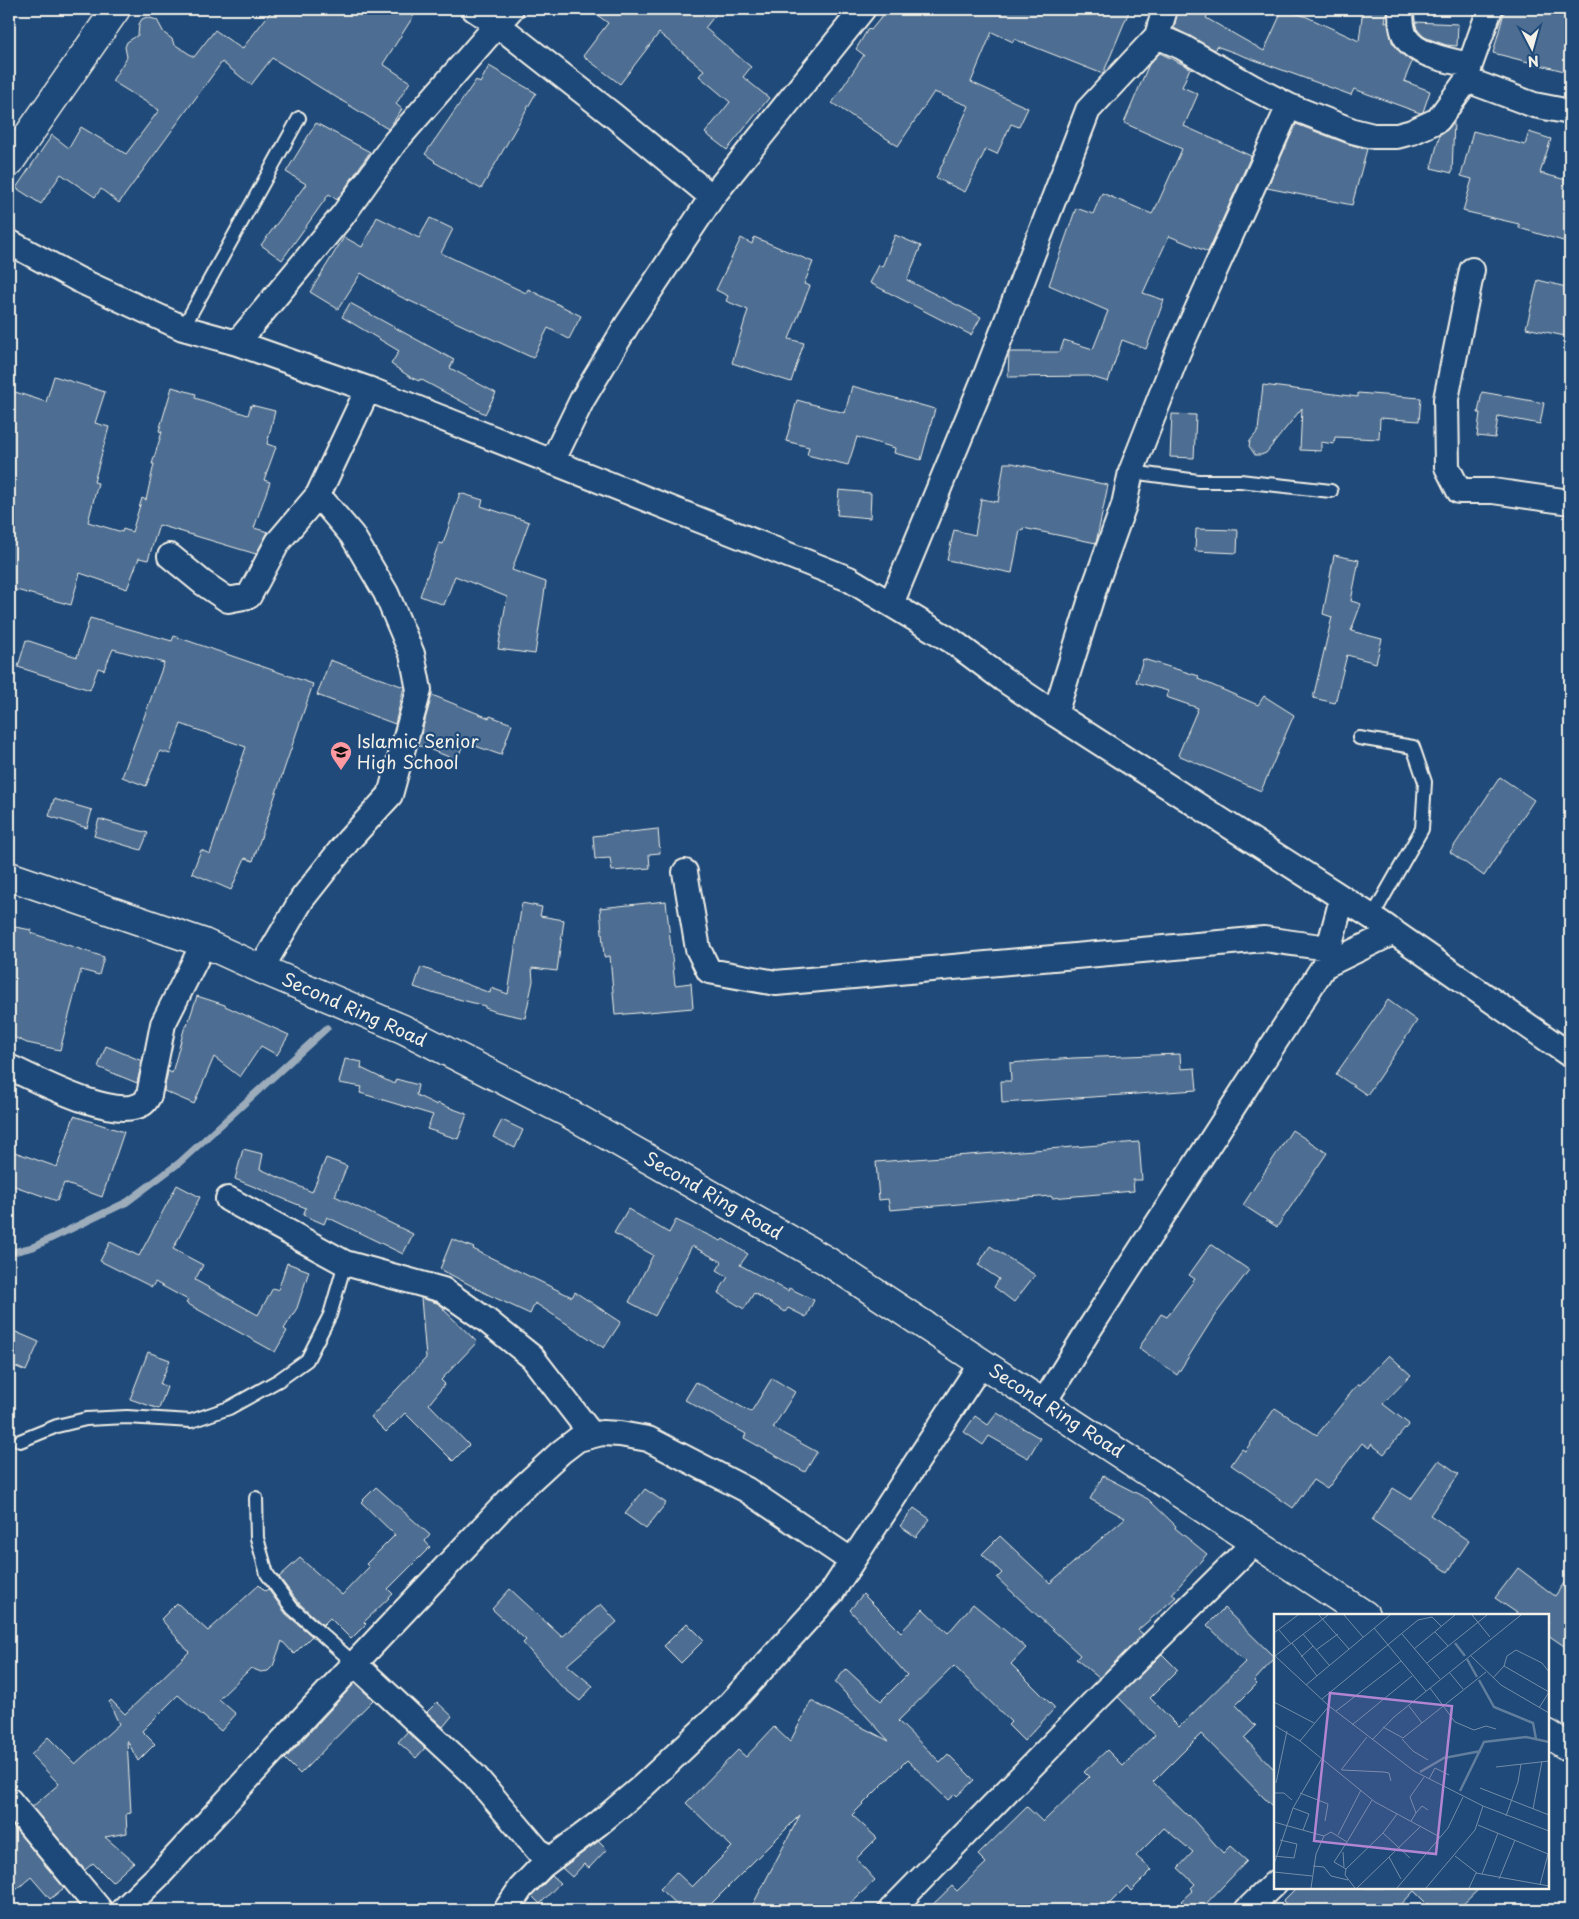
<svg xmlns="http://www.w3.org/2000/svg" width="1579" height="1919" viewBox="0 0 1579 1919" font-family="'Playpen Sans',sans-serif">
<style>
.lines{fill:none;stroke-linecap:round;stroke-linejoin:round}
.stream{stroke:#9cacbb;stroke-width:7}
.building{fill:#4d6e92;stroke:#f4f1e8}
.service-casing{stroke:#f4f1e8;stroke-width:16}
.minor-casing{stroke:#f4f1e8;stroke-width:28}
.tertiary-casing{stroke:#f4f1e8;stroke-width:31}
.secondary-casing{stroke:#f4f1e8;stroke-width:31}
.service{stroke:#1f4a7a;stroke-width:12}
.minor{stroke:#1f4a7a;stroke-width:24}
.tertiary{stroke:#1f4a7a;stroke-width:28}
.secondary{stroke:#1f4a7a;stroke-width:28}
.labels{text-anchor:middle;stroke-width:4.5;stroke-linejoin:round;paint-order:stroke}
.poi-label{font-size:18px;fill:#f4f1e8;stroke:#1f4a7a;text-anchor:start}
.street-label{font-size:18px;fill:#f4f1e8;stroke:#1f4a7a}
.inset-river{fill:none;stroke:#627e9d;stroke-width:2.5}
.inset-road{fill:none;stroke:#748da6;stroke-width:1}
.view{fill:#b185d1;fill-opacity:0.15;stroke:#b185d1;stroke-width:2.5}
.inset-edge{fill:none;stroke:#f4f1e8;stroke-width:2.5}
</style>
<rect width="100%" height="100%" fill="#1f4a7a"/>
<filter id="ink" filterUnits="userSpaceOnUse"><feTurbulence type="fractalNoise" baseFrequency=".02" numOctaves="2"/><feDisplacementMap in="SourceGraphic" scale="10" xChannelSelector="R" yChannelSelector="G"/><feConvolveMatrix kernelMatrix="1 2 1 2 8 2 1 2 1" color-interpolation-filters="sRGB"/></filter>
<g filter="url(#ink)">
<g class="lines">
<path class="stream" d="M9,1253L33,1247L127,1202L179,1163L327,1028"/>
</g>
<path class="building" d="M273,9H418L383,64L410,82L396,104L402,109L389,128L388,129L272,58L251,85L222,62L119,203L101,189L95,197L61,174L41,204L16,188L52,135L69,148L81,127L126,154L159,110L112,81L127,57L125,47L127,42L138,35L139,24L142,19L147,17L157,20L164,33L172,39L174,44L194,57L215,30L242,49Z
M589,9H720L705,28L751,67L743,77L769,98L727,150L705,133L730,102L699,76L704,70L659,33L620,84L583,56L608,23Z
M888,9H1130L1103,74L1014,39L1013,42L992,32L971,82L1028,108L1019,127L1011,124L997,154L986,149L965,192L936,178L969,106L934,92L898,146L832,103L864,55L856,49L868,29L871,30Z
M1178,9H1211L1206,18L1264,51L1283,9L1307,17L1359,41L1363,9H1387L1385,22H1388L1392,42L1401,53L1412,62L1404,81L1430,91L1423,112L1420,113L1354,89L1351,95L1216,46L1215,50L1174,28Z
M1505,9H1570V62L1568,72L1493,53Z
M1415,22L1458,24L1457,46L1446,45L1424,37L1417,29Z
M1160,53L1190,68L1182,87L1198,94L1184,126L1251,156L1208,252L1169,236L1143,293L1164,300L1146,349L1122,340L1108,382L1089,376L1008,377L1009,352H1060L1064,340L1093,349L1108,311L1049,285L1076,208L1093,214L1102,193L1152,214L1157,205L1182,149L1124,123L1149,64Z
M489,66L536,93L481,189L434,162L435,161L425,154L476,80L480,83Z
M1454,121L1452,173L1431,168L1440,134L1449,128Z
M316,123L370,152L337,200L329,194L282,260L261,245L306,184L286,172Z
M1296,124L1348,144L1367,149L1352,205L1267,188Z
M1473,131L1525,145L1529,132L1551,139L1540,173L1570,181V243L1519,228V224L1463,211L1472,179L1461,176Z
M377,217L419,238L430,218L453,229L441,253L526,293L528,289L581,316L569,339L548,328L533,358L399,296L361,273L338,309L310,292L344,237L362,247Z
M895,235L921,246L907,280L981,317L971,335L870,283L879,265L882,267Z
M754,237L813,262L804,284L810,286L789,339L804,343L791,382L732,363L748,310L726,301L728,296L716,290L741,238L752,244Z
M1538,280L1570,288V337L1526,328Z
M350,303L454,360L450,368L496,393L485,414L420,379L419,381L410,377L391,364L399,351L342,317Z
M54,376L105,392L95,423L109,427L94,482L98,483L88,522L122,532L123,529L132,532L142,498L146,500L154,464H152L162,432L159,431L172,387L196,394L195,398L248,415L251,405L275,411L267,444L276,447L264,480L270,482L254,528L268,532L256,554L159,525L148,560L139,558L127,589L80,573L71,605L9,588V390L46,402Z
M1263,385L1358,397V393L1421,398L1419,421L1380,418L1379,439L1335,437L1334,444L1321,442V451L1300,450L1302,408L1266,453L1261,455H1255L1249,446L1250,441L1258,431Z
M852,386L935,409L921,460L894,453L895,448L857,437L848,465L807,455L809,447L786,441L797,400L845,413Z
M1482,392L1544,403L1540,424L1498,416L1495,438L1477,436L1480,413H1478Z
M1172,414L1196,415L1194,458L1170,457Z
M1004,463H1012L1036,468V470L1108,485L1096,543L1023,528V531L1020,530L1012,573L947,560L954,530L975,535L981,499L998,502Z
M839,490L871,493L870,518L837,515Z
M460,493L483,500L481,506L529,522L512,570L546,582L535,654L498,649L507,597L455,576L444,605L420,596L439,543L443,544Z
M1196,529L1238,530L1237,553L1195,551Z
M1334,555L1359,560L1351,601L1361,604L1351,631L1382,639L1376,663L1347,655L1335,703L1313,698L1332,617L1323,614Z
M90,618L172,641L174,636L313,684L253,861L245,858L231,890L192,873L201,850L210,854L246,747L181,724L170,754L160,751L146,786L122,777L164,663L113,649L104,670L98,668L90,690L18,667L26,640L77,657Z
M1143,659L1199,676L1198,679L1258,705L1264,696L1294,715L1261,791L1178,755L1198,708L1166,697L1168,691L1136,682Z
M330,660L404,687L395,724L317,695Z
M432,695L489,718L490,716L512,724L501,755L464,742L457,760L418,745Z
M1500,777L1534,800L1484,876L1450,852Z
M54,799L92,810L87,828L49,816Z
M99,819L148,833L141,850L94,836Z
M658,829L660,853L649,854L650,868L612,871L610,858L595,859L593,836Z
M666,901L675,985L691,983L693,1008L615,1015L610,956L604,957L600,908Z
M522,903L542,907L540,916L564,920L557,971L532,968L533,981L525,1018L497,1012L485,1008V1006L435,993V994L414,987L421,967L490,993L491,988L508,994Z
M9,926L32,930L31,933L104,957L99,975L81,970L60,1050L27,1043L9,1035Z
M197,996L225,1005V1006L289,1035L277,1055L261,1046L240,1077L214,1057L194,1104L164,1091L168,1071L172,1073L185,1026H187Z
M1388,1000L1417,1021L1367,1095L1336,1074Z
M106,1046L142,1061L137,1083L98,1067Z
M1180,1054L1181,1069L1195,1068L1197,1090L1002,1103L1001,1081H1011L1010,1063L1073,1058Z
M345,1059L362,1062L361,1068L394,1084L396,1079L418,1085L416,1095L437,1105V1103L467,1114L458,1139L427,1129L433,1115L360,1093L362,1087L339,1083Z
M74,1116L124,1132L102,1197L64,1183L57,1201L9,1184V1150L57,1167Z
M502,1120L523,1130L515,1148L493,1137Z
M1292,1130L1327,1153L1277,1227L1243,1205Z
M1139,1142L1142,1180H1133L1134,1191L1052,1198L1051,1196L890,1210L888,1199L879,1200L876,1162Z
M243,1149L263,1154L260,1169L312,1192L326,1158L347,1166L335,1196L413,1234L403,1254L327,1217L324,1224L303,1215L306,1208L235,1179Z
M177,1185L200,1197L173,1249L203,1265L195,1280L258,1315L273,1288L278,1290L287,1263L309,1271L297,1308L284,1329L287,1331L275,1352L186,1303L188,1300L155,1282L152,1287L100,1261L110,1242L139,1256Z
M628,1209L669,1233L676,1220L721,1241L723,1239L748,1254L740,1265L788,1291L789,1288L814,1300L806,1317L788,1308L785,1312L754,1293L744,1309L718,1293L728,1277L717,1270L722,1262L692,1246L655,1316L629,1302L653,1255L614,1233Z
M452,1239L474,1248L473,1249L572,1297L575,1292L621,1322L604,1348L535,1303L530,1314L487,1294L440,1269Z
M1211,1244L1249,1270L1215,1315L1177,1375L1139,1348L1161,1314L1167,1317L1195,1279L1189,1275Z
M990,1246L1035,1275L1014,1302L994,1287L999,1279L978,1265Z
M421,1298L437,1303L443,1307L444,1310L477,1342L441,1380L445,1384L429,1404L469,1445L453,1461L405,1413L386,1432L371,1417L426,1358Z
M9,1329L39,1342L26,1371L9,1364Z
M148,1352L170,1360L160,1384L167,1387L159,1409L130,1399Z
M1389,1355L1411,1375L1383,1404L1409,1424L1384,1454L1371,1444L1369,1448L1362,1443L1327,1489L1313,1480L1293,1508L1231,1465L1242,1449L1245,1451L1275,1408L1317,1435L1358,1384L1360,1385Z
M772,1378L795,1392L773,1428L817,1452L805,1472L744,1438L746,1434L685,1400L696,1382L751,1412Z
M997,1413L1040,1438L1028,1458L989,1436L983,1445L964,1432L975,1416L988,1425Z
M1439,1460L1459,1474L1430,1515L1469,1541L1448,1572L1372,1520L1393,1488L1411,1499Z
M1103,1476L1148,1499L1176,1526L1175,1528L1207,1554L1172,1594L1176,1597L1138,1630L1143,1634L1099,1678L1076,1659L1080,1655L997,1578L1002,1573L982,1554L1000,1536L1050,1583L1125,1518L1090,1499Z
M376,1487L430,1535L425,1541L430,1547L388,1589L393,1594L364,1622L366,1624L351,1639L330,1618L323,1625L298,1602L279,1577L300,1558L342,1595L369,1567L366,1564L395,1535L361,1502Z
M645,1489L666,1503L646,1529L625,1514Z
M914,1508L930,1519L916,1537L900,1526Z
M1518,1568L1555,1596L1570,1574V1650L1548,1635V1615H1520L1495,1598Z
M259,1585L265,1591L268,1589L286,1614L312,1636L294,1654L282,1641L273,1666L268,1671L261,1672L251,1668L219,1699L236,1714L221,1731L178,1695L142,1731L155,1744L138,1761L127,1740L131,1813L126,1814L127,1833L105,1837L134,1862L112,1882L93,1863L85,1870L32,1807L59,1784L31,1755L48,1737L75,1764L119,1724L109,1702L111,1700L125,1714L189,1652L161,1619L177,1603L208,1631Z
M510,1589L562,1637L601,1604L617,1622L567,1665L593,1686L580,1701L561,1686L523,1643L526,1640L492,1609Z
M863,1594L901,1632L923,1609L948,1633L973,1604L1026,1648L1011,1664L1055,1708L1024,1741L1008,1725L1011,1722L954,1666L898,1721L940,1762L948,1754L974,1780L957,1796L955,1794L948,1800L907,1760L852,1815L877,1838L856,1859L875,1880L843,1910H750L800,1815L705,1910H682L660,1889L676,1872L692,1887L732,1847L686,1803L738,1750L746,1757L774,1727L790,1742L811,1701L889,1741L835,1682L846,1669L881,1701L907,1675L850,1610Z
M1224,1608L1275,1658L1254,1681L1257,1684L1236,1705L1256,1726L1244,1738L1275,1770V1809L1201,1734L1153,1782L1188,1816L1189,1815L1223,1853L1230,1846L1247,1861L1200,1910H1190L1181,1901L1193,1890L1191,1888L1195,1884L1178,1868L1193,1852L1164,1828L1136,1856L1152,1870L1131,1891L1127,1886L1103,1910H927L952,1886L957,1891L986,1863L978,1855L1027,1807L1043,1822L1089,1777L1084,1772L1107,1750L1123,1766L1155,1735L1118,1697L1162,1654L1178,1670L1150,1698L1179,1727L1245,1662L1207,1625Z
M687,1623L704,1640L681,1663L664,1646Z
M355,1683L373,1700L300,1774L285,1759Z
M437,1702L452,1716L443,1727L427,1712Z
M407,1732L425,1748L416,1758L398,1742Z
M11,1824L64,1888L50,1899L31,1877L9,1896V1826Z
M599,1841L607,1849L589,1868L584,1864L572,1877L562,1868Z
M552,1876L560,1883L540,1904L532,1896Z
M1296,1888H1480L1457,1910H1433L1414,1891L1396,1910H1292L1283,1901Z"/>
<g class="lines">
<g class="service-casing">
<path id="service" d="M183,328L299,118
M1131,472L1198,481H1240L1331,491
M1359,738L1413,747L1425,782L1422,829L1372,917
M20,1441L57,1426L86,1419L127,1417L191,1421L229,1408L279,1380L307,1360L330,1315L345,1263
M256,1498L257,1538L267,1574L292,1608L355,1664"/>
</g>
<g class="minor-casing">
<path id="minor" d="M474,9L498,25L614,116L712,197
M1401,9C1401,18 1401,28 1405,36C1414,55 1451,61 1470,65
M1157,36L1165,9
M1467,80L1470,65L1490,9
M9,242L79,280L183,328L237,343L368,389L849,579L952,641L1003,679L1055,714L1372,917L1570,1055
M1472,270L1446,399L1447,467L1459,491H1493L1570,502
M237,343L343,215L395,142L511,9
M552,462L582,400L627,325L712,197L863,9
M170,556L203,583L228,600L249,596L278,542L318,495
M891,604L987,372L1088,110L1157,36L1182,47L1252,87L1289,106L1353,131L1373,136H1397L1412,132L1438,120L1467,80L1534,105L1570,112
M1055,714L1096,583L1124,505L1131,472L1178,352L1289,106
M685,872L698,949L709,971L776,983L1264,939L1328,948
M1324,966L1394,932
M261,969L302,899L347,842L390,795L419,690L412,654L386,593L352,535L318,495L368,389
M9,1067C38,1080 113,1121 142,1104C146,1102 147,1098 149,1095L163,1024L204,943
M228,1199L345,1263L443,1290L486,1320L532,1357L592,1435
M1044,1402L1090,1328L1324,966L1342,899
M355,1664L475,1776L547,1861
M9,1800L100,1910
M123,1910L160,1874L307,1714L510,1499L561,1452L578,1439L602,1433L620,1434L648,1439L747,1490L852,1561
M506,1910L521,1888L542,1866L598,1824L643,1786L729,1705L832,1592L982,1362
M891,1910L1092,1704L1255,1542
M1247,1910L1275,1883"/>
</g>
<g class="tertiary-casing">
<path id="tertiary" d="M9,163L116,9"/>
</g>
<g class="secondary-casing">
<path id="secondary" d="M9,876L204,943L261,969L403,1029L568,1113L827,1261L1365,1615
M1548,1734L1570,1748"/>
</g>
<use href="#service" class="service"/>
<use href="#minor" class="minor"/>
<use href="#tertiary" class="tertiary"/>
<use href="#secondary" class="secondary"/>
</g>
</g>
<defs>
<g id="school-pin" transform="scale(1.125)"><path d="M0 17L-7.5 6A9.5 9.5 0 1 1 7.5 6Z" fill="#ff9aa2" stroke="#1f4a7a"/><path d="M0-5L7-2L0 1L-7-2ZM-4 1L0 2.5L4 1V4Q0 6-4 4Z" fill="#111"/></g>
</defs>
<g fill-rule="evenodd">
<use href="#school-pin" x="341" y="752"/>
</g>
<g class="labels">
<g class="poi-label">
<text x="357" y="748">Islamic Senior<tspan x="357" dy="21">High School</tspan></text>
</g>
<g class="street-label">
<text transform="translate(354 1010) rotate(24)" y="6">Second Ring Road</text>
<text transform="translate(713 1196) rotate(30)" y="6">Second Ring Road</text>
<text transform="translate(1056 1411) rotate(33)" y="6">Second Ring Road</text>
</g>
</g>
<g transform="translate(1274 1614)">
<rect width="275" height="275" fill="#1f4a7a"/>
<path class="inset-river" d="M181,29L191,42M193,45L203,63M205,66L220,93L259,109L262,125M146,158L170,144L207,137M186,177L210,128L252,123L275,128"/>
<path class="inset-road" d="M45,1L75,35M70,1L89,23M198,1L216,23M100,14L152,77M5,16L17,30M161,18L174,32M0,19L24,1M29,20L55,51M128,20L166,65M18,29L43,62M140,35L181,1M42,36L64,20M0,41L55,92L140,157L209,192L275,217M196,41L227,71L275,99M1,42L54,1M27,43L39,32M153,49L213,1M230,52L275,78M175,58L189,75M219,64L230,52L233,42L242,36L268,49L275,58M32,71L116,1M156,74L181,108L200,116L212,112L222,115M48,85L144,6L158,3L167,12M0,88L40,109M135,92L148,109M265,94L275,78M62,97L127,47M0,111L26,127L101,188L166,223M78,111L138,62M109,113L129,124L212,58M128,125L139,137L154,146M98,126L120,103L247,1M26,127L55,92M222,153L275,147M67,156L93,123M68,156L110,158L115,159L117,167M155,165L161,154L175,161M2,169L13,117M206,174L275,201M0,179H10L18,186M26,179L54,190L51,207M19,194L35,200L29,216M259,195L268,147M142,199L148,192L154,196M232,202L244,168L247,150M137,207L142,199L136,183L150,163M0,208L50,222L57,218L73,228L98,186M204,211L274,240M109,219L136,244M64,221L87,176M69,238L70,253M0,242L20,244L23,230L6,226M181,242L203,259M115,243L127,265M0,250L19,194L48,144M39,252L50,253L57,262L74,266M72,255L60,248L73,228M0,258L38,262M208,260L224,219M225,265L241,226M266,271L275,236M37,274L42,240L50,222M81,274L71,261L72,255L109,219L123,200M83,274L147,212M123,274L174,214L189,183M152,274L201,216L209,192M195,274L202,259L275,272"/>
<path class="view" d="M56,79L178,92L162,240L40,227Z"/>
<rect width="275" height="275" class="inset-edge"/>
</g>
<rect width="1579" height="1919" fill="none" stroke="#1f4a7a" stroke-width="30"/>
<rect x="15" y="15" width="1549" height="1889" fill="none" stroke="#f4f1e8" stroke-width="2" filter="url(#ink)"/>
<g transform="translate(1532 48) rotate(174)" stroke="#1f4a7a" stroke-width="4" paint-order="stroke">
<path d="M0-4L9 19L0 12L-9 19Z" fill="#f4f1e8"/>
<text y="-8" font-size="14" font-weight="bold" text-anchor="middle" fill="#f4f1e8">N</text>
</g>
</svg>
